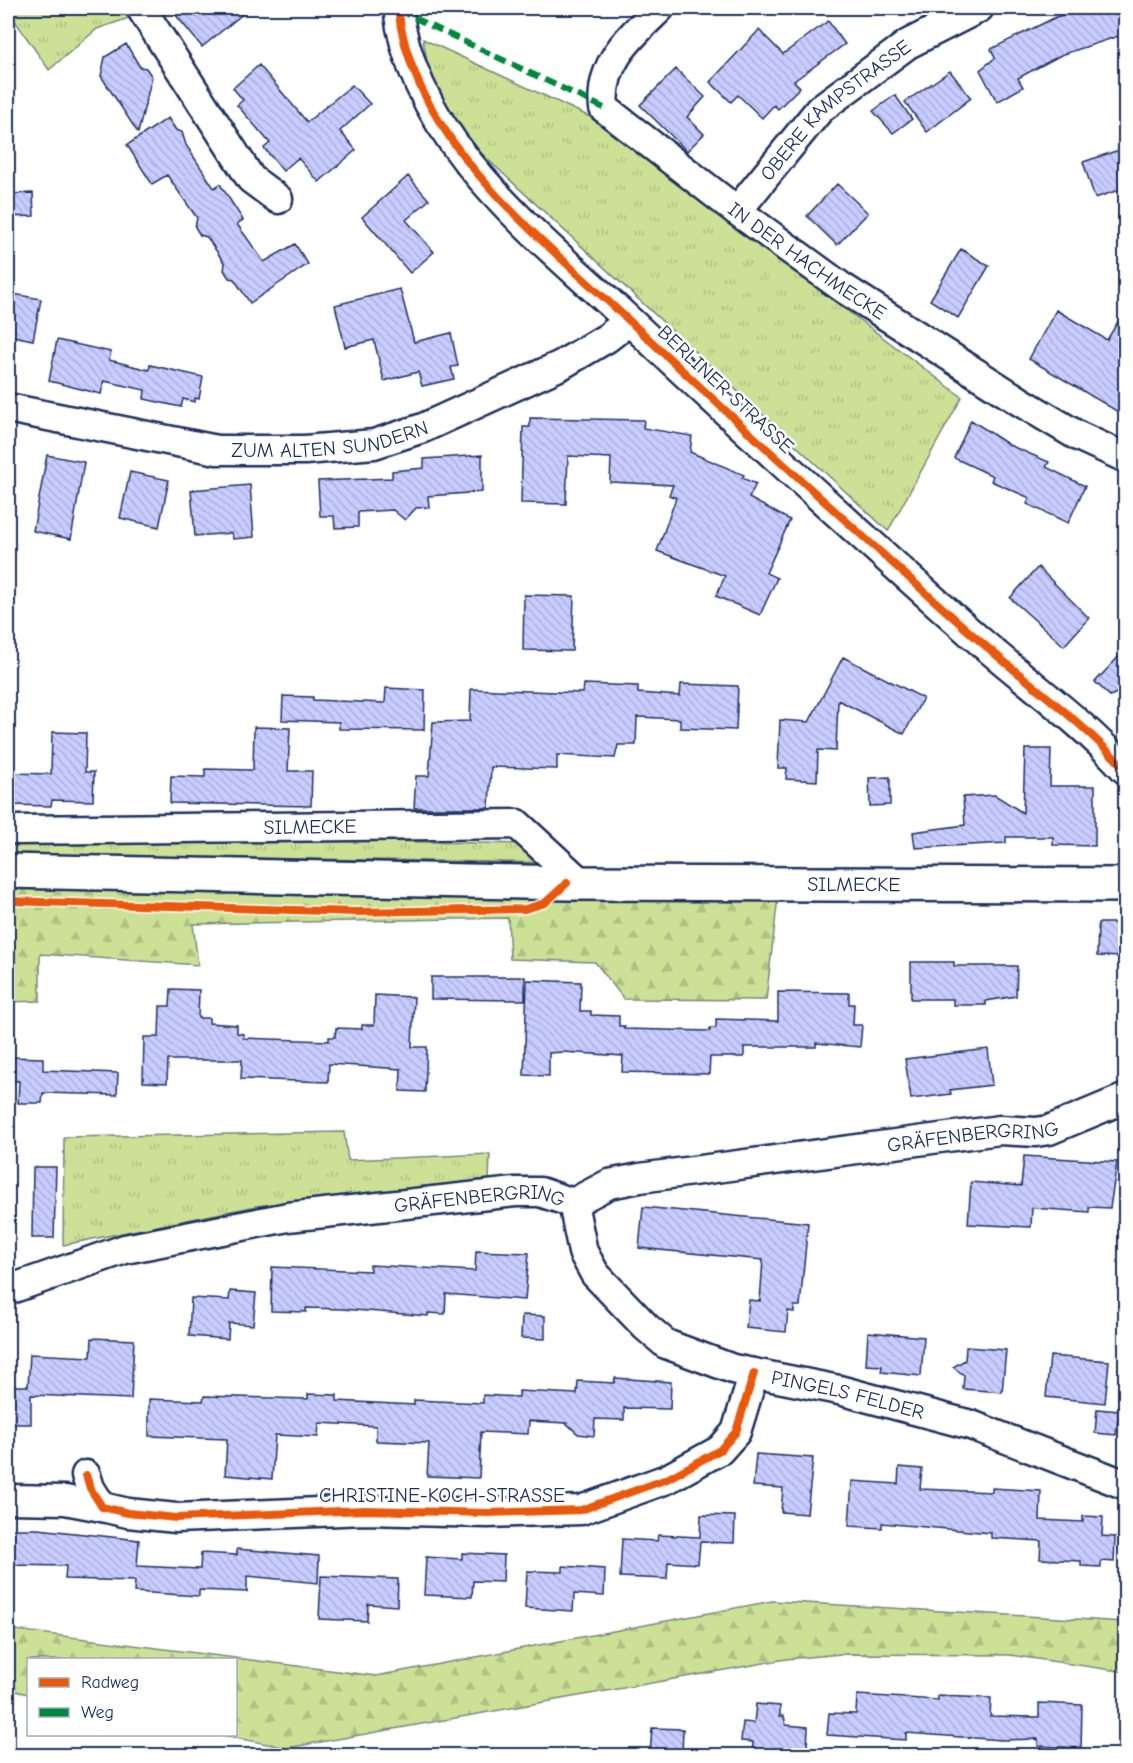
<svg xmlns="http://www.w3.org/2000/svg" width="1133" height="1763" viewBox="0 0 1133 1763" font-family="'Comic Neue',sans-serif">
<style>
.grass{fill:url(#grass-tufts);stroke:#74887a;stroke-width:1.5}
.forest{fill:url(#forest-firs);stroke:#74887a;stroke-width:1.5}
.building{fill:url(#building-back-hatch);stroke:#1b2f5e;stroke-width:1.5}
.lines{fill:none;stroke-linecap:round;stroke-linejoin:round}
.minor-casing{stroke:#1b2f5e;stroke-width:33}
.secondary-casing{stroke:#1b2f5e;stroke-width:38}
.minor{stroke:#fff;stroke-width:28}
.secondary{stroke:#fff;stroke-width:33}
.quiet{stroke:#00873e;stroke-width:6;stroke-dasharray:12 6;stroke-linecap:butt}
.cycleway-casing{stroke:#fff;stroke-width:11}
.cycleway{stroke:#e8590c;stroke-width:8}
.labels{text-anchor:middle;stroke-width:5;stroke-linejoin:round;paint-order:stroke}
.street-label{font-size:20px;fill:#1b2f5e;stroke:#fff}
</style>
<defs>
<pattern id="grass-tufts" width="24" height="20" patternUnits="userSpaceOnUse" patternTransform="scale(1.5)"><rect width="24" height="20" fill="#cde196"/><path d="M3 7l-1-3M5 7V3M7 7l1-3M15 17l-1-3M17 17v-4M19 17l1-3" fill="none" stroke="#afc184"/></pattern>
<pattern id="forest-firs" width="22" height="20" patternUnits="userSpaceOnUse" patternTransform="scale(1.5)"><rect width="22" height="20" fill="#cde196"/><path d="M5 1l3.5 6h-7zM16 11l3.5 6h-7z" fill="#afc184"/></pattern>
<pattern id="building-back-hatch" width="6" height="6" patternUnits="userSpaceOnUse" patternTransform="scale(1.5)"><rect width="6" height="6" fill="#c8ccfe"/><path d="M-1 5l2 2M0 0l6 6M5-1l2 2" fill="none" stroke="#abb0dc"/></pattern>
</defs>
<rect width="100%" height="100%" fill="#fff"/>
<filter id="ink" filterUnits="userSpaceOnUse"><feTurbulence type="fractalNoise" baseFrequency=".0167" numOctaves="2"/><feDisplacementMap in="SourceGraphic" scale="12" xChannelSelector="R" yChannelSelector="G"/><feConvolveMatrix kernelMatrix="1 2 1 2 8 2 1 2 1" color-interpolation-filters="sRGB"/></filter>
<g filter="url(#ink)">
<path class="grass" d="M8,8H117L129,18L97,29L49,70L13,18H8Z
M423,39L590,117L962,397L888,531L468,141L429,73Z
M8,834L532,844L555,863L8,854Z
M344,1132L348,1160L490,1154L489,1181L256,1206L63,1245L64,1137Z"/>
<path class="forest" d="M8,885L778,897L766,1000L624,999L595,962L510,959L508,918L193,924L198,965L40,954V1001L8,1002Z
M772,1601L1125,1622V1672L1010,1655L841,1654L786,1659L287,1748L222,1735L236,1734V1660H28V1694L8,1689V1629L376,1676Z"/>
<path class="building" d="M170,8H250L202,47Z
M1086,8H1125V34L1061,55L1018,78L1023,87L997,102L980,70L995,58L991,49L1056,17Z
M828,21L845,44L794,81L800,87L778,109L774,105L762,118L738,95L731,102L710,82L759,30L783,54Z
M126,44L140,67L146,68L152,77L138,133L101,76L105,57Z
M259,65L307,122L352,85L370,104L340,131L356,150L319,182L298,158L283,171L264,148L270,143L237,105L243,100L233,88Z
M676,69L705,97L687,117L704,134L687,151L640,105Z
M950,71L971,98L927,132L905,102Z
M895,95L912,119L893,133L873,111Z
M168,118L176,130L182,132L186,145L214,188L220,184L243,220L237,224L264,262L295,244L308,264L250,303L234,279L229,278L224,270L225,264L207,237L200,235L195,227L197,218L167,175L152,184L127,145Z
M1125,148V188L1095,198L1083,162Z
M408,176L429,200L406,220L434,252L410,273L362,217Z
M837,184L868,213L837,245L807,216Z
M33,193L34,216L8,217V194Z
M961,249L989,266L958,318L930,300Z
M400,289L414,342L451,333L458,366L451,367L454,379L422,386L418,372L384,381L374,340L345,347L335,305Z
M8,293L41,299L33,340L8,335Z
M1056,310L1107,340L1125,310V416L1029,359Z
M57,340L111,352L109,360L149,370L150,365L203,377L199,399L195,398V402L183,399L181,407L144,399L145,390L104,381L101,394L49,381Z
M530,418L644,420L643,428L692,436L690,452L744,475L742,478L756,484L749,498L790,520L766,573L777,578L760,615L716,596L725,576L657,551L676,498L669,495L673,485L610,482L611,458L568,456L566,504L521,503L523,427H530Z
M971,420L1009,445L1049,462L1046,467L1085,486L1068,523L1027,504L1030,498L991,481L993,476L954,458Z
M47,455L84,462L71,539L33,531Z
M482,455V492L428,496L429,507L416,508L405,520L393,510L358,512V527L335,528L334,516H320L318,481L392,478V471L424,468V459Z
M130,472L169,480L159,527L120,518Z
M250,485L254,537L233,539L232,533L195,536L191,490Z
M1038,567L1089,618L1064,646L1010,598Z
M524,595L574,596L572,651L523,650Z
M1125,650V689L1110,696L1095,682Z
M843,657L923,698L904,734L838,700L836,751L818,750L817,781L786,779L787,768H778L780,720L809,722Z
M584,684L638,686V693L680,696L681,684L738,686L736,730L680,728V719L637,717L636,745H618L615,758L557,755V769L491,767L489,808H414L416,776H429L433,722L470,721L471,689L583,693Z
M386,688L425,690L424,730L339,729V722L282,720L283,696L313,697V700L385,703Z
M254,727L290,728L288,771H312L311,806L170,803L171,776L205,777V769L253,770Z
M52,732L86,733L85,772H94L93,801L52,800L51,806L10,805V773L51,774Z
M1025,749H1051L1050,786H1095V846L1053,845V837H1006V843L915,848L913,832L965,825L963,797L995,795L1023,813Z
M890,777V805L870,806L869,778Z
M1098,923H1125V957L1097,956Z
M911,962H954V966H1017L1016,996L986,1001V1005H953V999H911Z
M431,977H525V1000L431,999Z
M527,980L581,982L580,1011H591V1015L619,1016V1026H625L624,1029L710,1031V1028H716V1019L778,1021V992L849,993V1004H854L853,1025H862L860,1047L816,1043V1047H744V1057H710L709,1074L622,1072L623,1056L563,1052L549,1053V1076L524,1075Z
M171,989L199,990L198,1018H209V1023L237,1025V1033L243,1034V1038L329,1041V1037H335L336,1028L362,1029V1025H374L375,995L414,997L412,1047H427L425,1092L400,1091L401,1069L329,1064L328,1082L241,1079L242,1060H168L167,1083L143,1082L144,1037H159L160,1006H170Z
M988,1049L992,1085L950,1090L951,1094L911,1099L905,1059Z
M8,1057L43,1058V1070L118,1073L117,1095L43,1093L42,1103H18L19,1081H8Z
M1024,1156L1117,1162L1110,1208L1089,1207V1212L1032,1208L1031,1227L968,1224L971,1182L1021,1186Z
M33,1167H56L54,1238H32Z
M643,1207L808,1223L800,1306H794V1312L788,1311L786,1332L746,1328L749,1300L760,1301L763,1260L639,1248Z
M476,1251L529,1253L525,1300L446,1294L445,1314L428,1313V1316L342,1309L306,1308V1312L271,1311L272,1267L370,1271V1265L475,1271Z
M230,1291L256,1293L253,1325L229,1323L228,1339L189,1336L191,1298L229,1300Z
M522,1315L545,1316V1339L521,1338Z
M868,1332L924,1337L921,1376L881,1372L882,1366L866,1365Z
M92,1338L134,1340L131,1399L31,1395V1424H8V1386H28L30,1354L91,1357Z
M966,1347L1006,1350L1002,1392L963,1389L964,1375L953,1367L965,1360Z
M1050,1356L1109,1361L1105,1403L1046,1397Z
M615,1378L671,1382L670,1409L624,1408V1420L595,1419L594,1436L578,1434L566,1423L529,1421L528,1434L481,1432L479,1478L427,1476L429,1443L376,1441V1426L319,1423L318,1437L275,1435L272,1479L225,1475L227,1439L149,1436V1399L203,1401L204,1396L308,1399V1394L337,1395V1401L414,1405V1400L483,1403V1395L519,1397V1391L577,1394L578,1381L614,1383Z
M1097,1409L1119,1411L1116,1435L1095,1433Z
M756,1454L813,1458L807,1514L781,1512L783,1488L753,1486Z
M899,1467L922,1469L920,1489L992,1492V1488L1041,1491L1040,1520L1083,1522V1516L1103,1517L1102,1536L1115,1537L1114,1562L1101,1561V1567L1081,1566V1561L1040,1559L1041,1541L991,1538V1533L882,1523V1528L849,1526L852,1481L898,1484Z
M701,1515L735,1516L734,1543L700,1542L698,1564L668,1562L667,1579L620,1577L622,1539L657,1541L658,1535L700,1537Z
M8,1529H38L139,1540L137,1566L200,1569L201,1553L237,1555V1549L319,1556L318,1583L247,1576V1592L199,1590V1596L134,1592L135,1581L65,1579L66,1566L8,1565Z
M462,1553L504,1555L503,1582L473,1581L472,1597L424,1595L426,1557L462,1559Z
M563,1566L605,1569L604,1596L574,1594L573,1611L525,1608L527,1571L563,1572Z
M321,1576L398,1579L397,1606L368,1604L367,1621L319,1619Z
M857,1695L938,1700V1696L991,1698L990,1716L1039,1717V1703L1082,1705L1081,1748L1038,1746V1739L1002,1740L906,1733V1740L827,1735L829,1713L856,1714Z
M756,1704L780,1706V1716H784L786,1725L808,1727L807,1748L801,1747V1755H752L753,1742L741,1741L743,1722L754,1723Z
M652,1728L683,1729L682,1755H650Z"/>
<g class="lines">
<g class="minor-casing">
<g id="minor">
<path d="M141,8L251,179L278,199"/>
<path d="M398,8C413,144 543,239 636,327C744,429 854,529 965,628C1018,676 1078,717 1126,770"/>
<path id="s1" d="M660,8C630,37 599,63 604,108L737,211L843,288L1021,402L1078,436L1126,458"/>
<path id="s2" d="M737,211L820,109L908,44L979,8"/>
<path id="s3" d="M8,408L217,450H305L374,444L423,428L561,365L607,338L629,321"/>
<path id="s4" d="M18,830L517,824L581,883"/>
<path id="s5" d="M573,1203L583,1252L595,1274L646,1327L666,1344L733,1369L839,1390L971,1425L1126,1485"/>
<path id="s6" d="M573,1203L609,1184L640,1178L1000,1130L1036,1132L1049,1130L1126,1098"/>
<path id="s7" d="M8,1290L125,1249L288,1217L515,1192H540L573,1203"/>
<path d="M86,1475L90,1488L102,1507L128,1513L176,1518L365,1510L488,1513L581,1510L667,1479L720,1450L736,1432L754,1373"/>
<path d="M8,1499L65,1500L102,1507"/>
</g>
</g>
<g class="secondary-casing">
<g id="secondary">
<path id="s8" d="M8,871L567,883L1126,885"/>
</g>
</g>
<use href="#minor" class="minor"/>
<use href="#secondary" class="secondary"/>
<path class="quiet" d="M398,10L604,108"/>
<g class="cycleway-casing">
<path id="cycleway" d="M398,8C413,144 543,239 636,327C744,429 854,529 965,628C1018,676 1078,717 1126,770
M8,901L354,912L525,909L545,903L567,883
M86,1475L90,1488L102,1507L128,1513L176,1518L365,1510L488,1513L581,1510L667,1479L720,1450L736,1432L754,1373"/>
</g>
<use href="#cycleway" class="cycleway"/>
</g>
</g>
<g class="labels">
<g class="street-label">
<text dy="7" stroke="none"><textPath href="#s2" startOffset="142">OBERE KAMPSTRASSE</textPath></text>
<text dy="7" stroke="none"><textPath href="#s1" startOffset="374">IN DER HACHMECKE</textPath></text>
<text transform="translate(726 389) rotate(43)" y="7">BERLINER STRASSE</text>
<text dy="7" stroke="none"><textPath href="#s3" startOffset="327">ZUM ALTEN SUNDERN</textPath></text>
<text dy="7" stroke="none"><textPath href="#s4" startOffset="292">SILMECKE</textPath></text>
<text dy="7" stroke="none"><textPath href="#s8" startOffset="846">SILMECKE</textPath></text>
<text dy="7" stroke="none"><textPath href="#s6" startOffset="408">GRÄFENBERGRING</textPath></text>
<text dy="7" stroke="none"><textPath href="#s7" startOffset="483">GRÄFENBERGRING</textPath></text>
<text dy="7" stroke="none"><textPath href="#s5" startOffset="364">PINGELS FELDER</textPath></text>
<text x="442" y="1502">CHRISTINE-KOCH-STRASSE</text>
</g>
</g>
<rect width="1133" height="1763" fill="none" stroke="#fff" stroke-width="30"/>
<rect x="15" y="15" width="1103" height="1733" fill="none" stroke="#1b2f5e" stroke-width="2" filter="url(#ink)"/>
<rect x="27" y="1658" width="210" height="78" fill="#ffffff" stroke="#a4acbf" stroke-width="1.5"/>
<rect x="39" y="1678" width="30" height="9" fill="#e8590c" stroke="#a4acbf" stroke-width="1.5"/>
<text x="81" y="1688" font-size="18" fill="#1b2f5e">Radweg</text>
<rect x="39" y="1708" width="30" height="9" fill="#00873e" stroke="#a4acbf" stroke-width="1.5"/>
<text x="81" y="1718" font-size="18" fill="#1b2f5e">Weg</text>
</svg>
